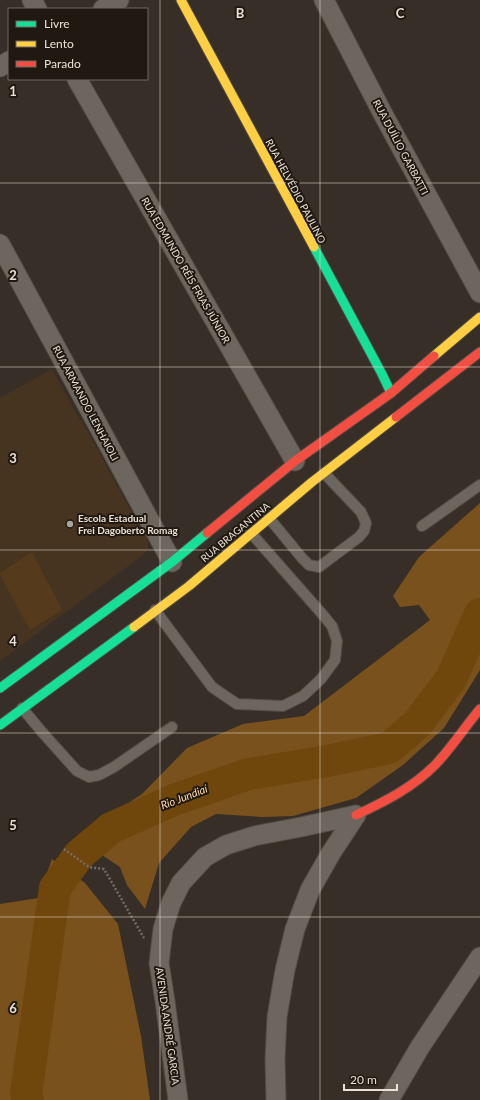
<svg xmlns="http://www.w3.org/2000/svg" width="480" height="1100" viewBox="0 0 480 1100" font-family="Lato,sans-serif">
<style>
.built{fill:#463420}
.green{fill:#553b1c}
.forest{fill:#78511d}
.lines{fill:none;stroke-linecap:round;stroke-linejoin:round}
.river{stroke:#6f470d;stroke-width:32}
.lane-casing{stroke:#534c44;stroke-width:12}
.street-casing{stroke:#534c44;stroke-width:21}
.fast-casing{stroke:#534c44;stroke-width:11}
.slow-casing{stroke:#534c44;stroke-width:11}
.jam-casing{stroke:#534c44;stroke-width:11}
.path{stroke:#726c66;stroke-width:2.5;stroke-dasharray:2 2;stroke-linecap:butt}
.lane{stroke:#6d665f;stroke-width:10}
.street{stroke:#6d665f;stroke-width:19}
.fast{stroke:#16e098;stroke-width:9}
.slow{stroke:#ffcf43;stroke-width:9}
.jam{stroke:#f24e42;stroke-width:9}
.grid{fill:none;stroke:#eae0d6;stroke-width:1;stroke-opacity:0.55}
.poi-dot{fill:#aba299;stroke:#201912;stroke-width:1.5}
.labels{text-anchor:middle;stroke-width:4;stroke-linejoin:round;paint-order:stroke}
.street-label{font-size:10px;fill:#eae0d6;stroke:#201912}
.poi-label{font-size:10px;font-weight:bold;fill:#eae0d6;stroke:#201912;text-anchor:start}
.water-label{font-size:11px;font-style:italic;fill:#fdd5a8;stroke:#201912}
.grid-label{font-size:13px;text-anchor:middle;font-weight:bold;fill:#eae0d6;stroke:#201912;stroke-width:4;stroke-linejoin:round;paint-order:stroke}
</style>
<rect width="100%" height="100%" fill="#372f27"/>
<path class="built" d="M52,369L73,408L87,430L132,513L147,536L148,549L139,558L0,661V398Z"/>
<path class="green" d="M32,552L62,610L30,630L0,575V573Z"/>
<path class="forest" d="M480,503V670L444,728L403,765L356,798L293,816L262,817L216,814L191,827L159,863L145,909L127,885L120,867L76,838L142,794L187,748L243,724L304,716L430,620L419,605L400,607L393,596L419,557Z
M52,859L85,883L118,924L141,1036L150,1100H0V904L38,898Z"/>
<g class="lines">
<path class="river" d="M28,1100L26,1094L55,888L79,855L111,828L176,799L249,774L327,761L389,748L417,724L451,679L480,614"/>
<g class="lane-casing">
<path id="lane" d="M269,518L302,558L309,565L319,567L359,537L364,531L366,523L361,512L324,473
M422,526L480,485
M155,610L212,687L237,704L283,706L303,696L321,679L335,660L337,641L332,626L323,615L251,533
M22,708L42,732L77,771L89,777L99,775L114,767L172,727"/>
</g>
<g class="street-casing">
<path id="street" d="M32,0L37,9
M324,0L383,114L480,293
M103,9L119,0
M0,67L9,61
M77,79L295,461
M0,244L172,562
M178,1100L165,1001L159,963L163,929L171,903L181,883L205,857L226,845L254,836L301,827L356,815
M276,1100L275,1059L277,1017L285,970L295,929L310,890L331,853L356,815
M389,1100L420,1047L480,957"/>
</g>
<g class="fast-casing">
<path id="fast" d="M314,247L382,374L391,393
M0,688L172,562L207,533
M0,725L134,627"/>
</g>
<g class="slow-casing">
<path id="slow" d="M181,0L314,247
M434,356L480,317
M134,627L189,586L312,482L396,417"/>
</g>
<g class="jam-casing">
<path id="jam" d="M396,417L480,352
M207,533L295,461L391,393L434,356
M356,815C384,802 414,787 436,764C452,747 465,727 480,709"/>
</g>
<path class="path" d="M64,849L89,867L104,869L144,938"/>
<use href="#lane" class="lane"/>
<use href="#street" class="street"/>
<use href="#fast" class="fast"/>
<use href="#slow" class="slow"/>
<use href="#jam" class="jam"/>
</g>
<path class="grid" d="M160,0V1100M320,0V1100M0,183H480M0,367H480M0,550H480M0,733H480M0,917H480"/>
<circle class="poi-dot" cx="70" cy="524" r="4"/>
<g class="labels">
<g class="street-label">
<text transform="translate(401 147) rotate(62)" y="4">RUA DUÍLIO GARBATTI</text>
<text transform="translate(296 191) rotate(62)" y="4">RUA HELVÉDIO PAULINO</text>
<text transform="translate(186 270) rotate(60)" y="4">RUA EDMUNDO RÉIS FRIAS JÚNIOR</text>
<text transform="translate(86 403) rotate(62)" y="4">RUA ARMANDO LENHAIOLI</text>
<text transform="translate(235 532) rotate(-40)" y="4">RUA BRAGANTINA</text>
<text transform="translate(168 1026) rotate(82)" y="4">AVENIDA ANDRÉ GARCIA</text>
</g>
<g class="poi-label">
<text x="78" y="522">Escola Estadual<tspan x="78" dy="12">Frei Dagoberto Romag</tspan></text>
</g>
<g class="water-label">
<text transform="translate(184 797) rotate(-21)" y="4">Rio Jundiaí</text>
</g>
</g>
<g class="grid-label">
<text x="240" y="18">B</text>
<text x="400" y="18">C</text>
<text x="13" y="96">1</text>
<text x="13" y="280">2</text>
<text x="13" y="463">3</text>
<text x="13" y="646">4</text>
<text x="13" y="830">5</text>
<text x="13" y="1013">6</text>
</g>
<rect x="8" y="8" width="140" height="72" fill="#201912" stroke="#716960"/>
<rect x="16" y="21" width="20" height="6" fill="#16e098" stroke="#716960"/>
<text x="44" y="28" font-size="12" fill="#eae0d6">Livre</text>
<rect x="16" y="41" width="20" height="6" fill="#ffcf43" stroke="#716960"/>
<text x="44" y="48" font-size="12" fill="#eae0d6">Lento</text>
<rect x="16" y="61" width="20" height="6" fill="#f24e42" stroke="#716960"/>
<text x="44" y="68" font-size="12" fill="#eae0d6">Parado</text>
<path d="M344 1084v6h53v-6" fill="none" stroke="#eae0d6" stroke-width="2"/>
<text x="350" y="1084" font-size="12" fill="#eae0d6" stroke="#201912" stroke-width="3" paint-order="stroke">20 m</text>
</svg>
